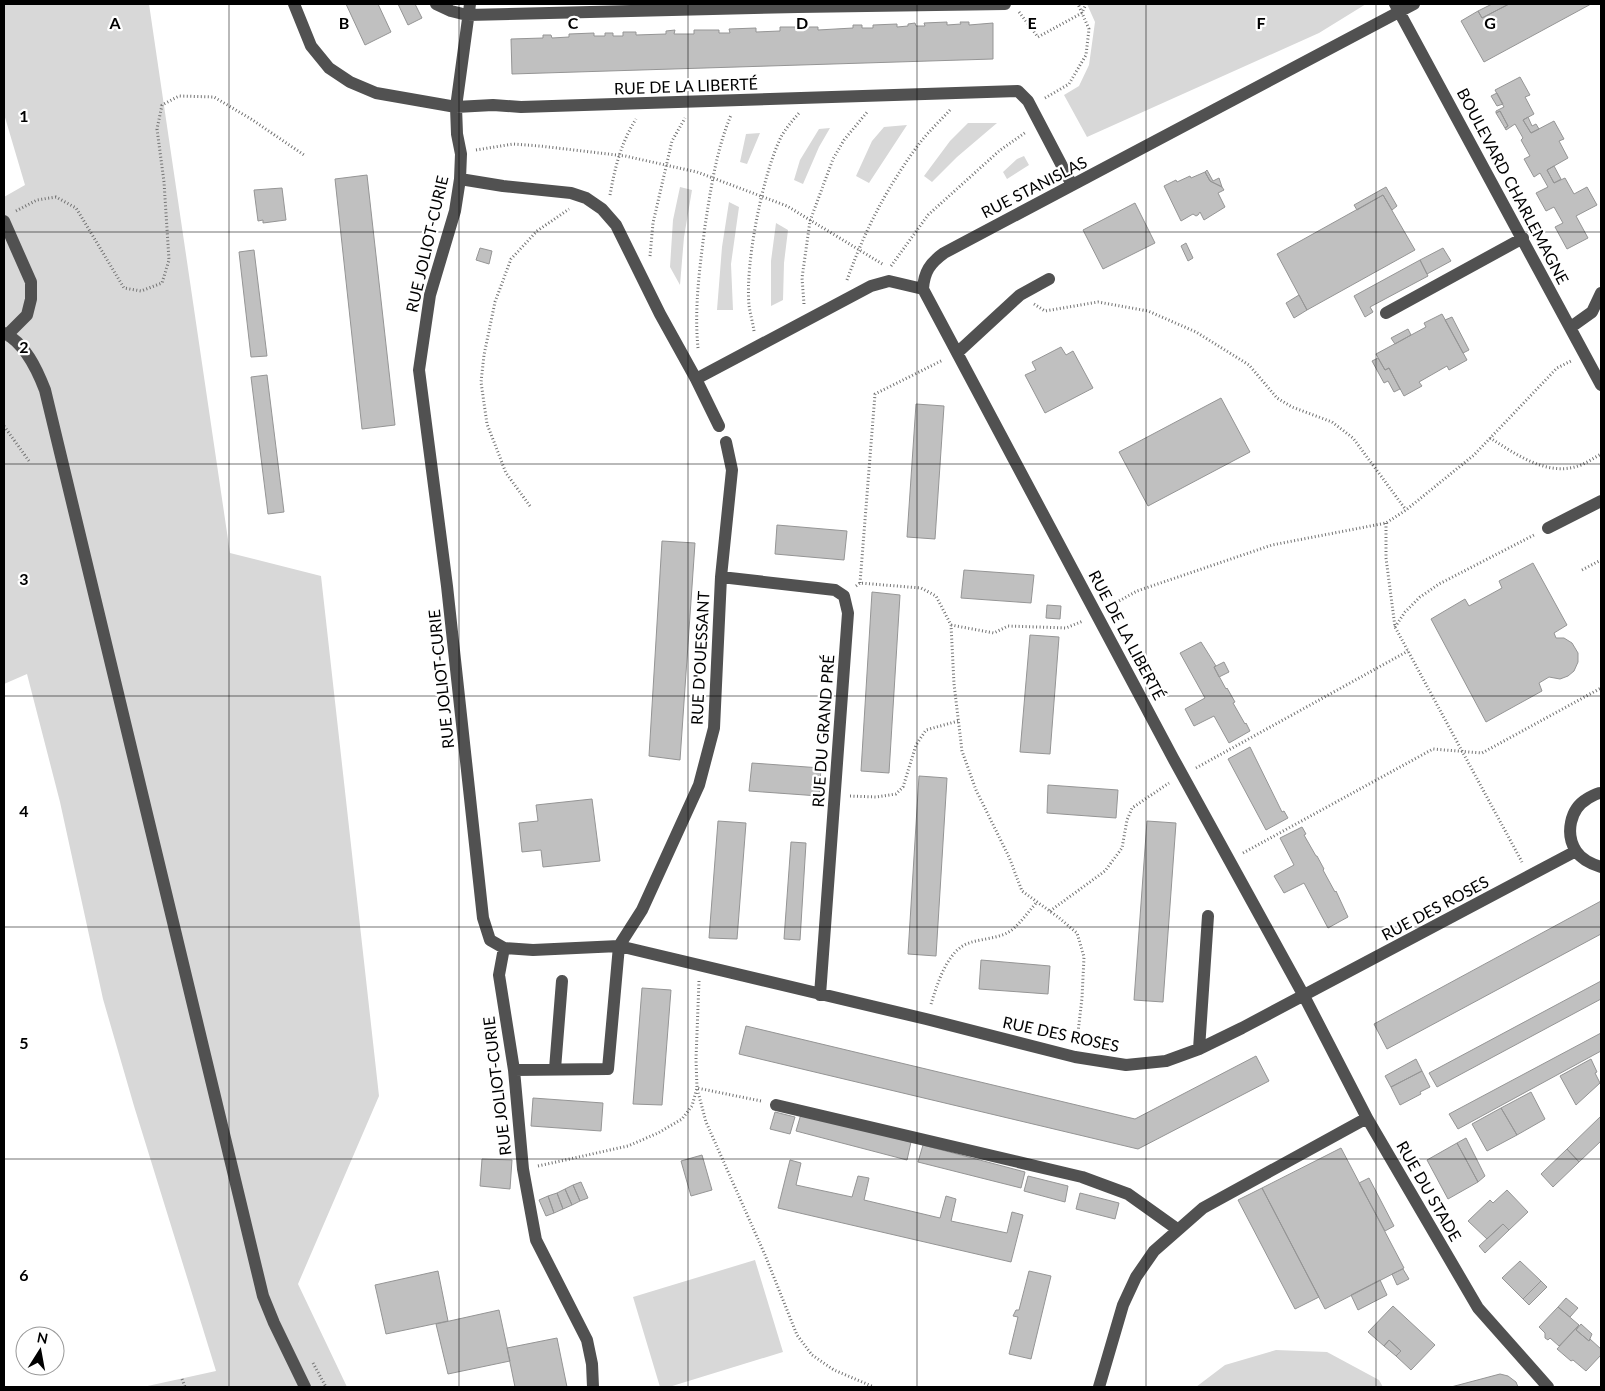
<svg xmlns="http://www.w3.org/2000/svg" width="1605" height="1391" viewBox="0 0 1605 1391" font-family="Lato,sans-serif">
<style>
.green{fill:#d8d8d8}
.building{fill:#c0c0c0;stroke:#959595}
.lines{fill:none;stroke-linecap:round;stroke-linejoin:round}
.path{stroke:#737373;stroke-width:3;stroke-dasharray:1 2.5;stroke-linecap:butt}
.minor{stroke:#515151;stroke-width:12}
.grid{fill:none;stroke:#000;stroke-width:1;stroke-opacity:0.55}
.labels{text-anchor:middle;stroke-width:4.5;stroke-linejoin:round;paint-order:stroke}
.street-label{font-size:16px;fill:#000;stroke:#fff}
.grid-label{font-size:16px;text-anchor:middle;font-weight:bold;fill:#000;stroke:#fff;stroke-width:4.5;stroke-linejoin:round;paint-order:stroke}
</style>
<rect width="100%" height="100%" fill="#fff"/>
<path class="green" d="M4,4H149L230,553L321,576L379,1096L298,1284L347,1387H143L216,1371L134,1106L103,999L60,802L27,674L4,684V197L25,185L4,114Z
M1087,4H1366L1319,33L1087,137L1064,95L1079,86L1089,65L1095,22Z
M968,123H997L957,157L932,182L924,176L950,141Z
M907,125L869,183L856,176L872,141L884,127Z
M830,128L819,147L803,184L794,180L800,160L819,129Z
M760,133L747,164L740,162L746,134Z
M1024,156L1029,165L1007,179L1003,172L1017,159Z
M680,187L692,190L684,237L680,285L670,267L673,220Z
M729,202L739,207L731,264L733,310H717L722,247Z
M776,223L788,230L784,263L783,300L771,306V261Z
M755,1260L783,1352L669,1387H660L633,1297Z
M1276,1350L1327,1352L1379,1380L1383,1387H1196L1225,1365Z"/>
<path class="building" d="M346,4H378L391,32L365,45Z
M398,4H415L422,18L408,25Z
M1492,4H1509L1482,18L1478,11Z
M1509,4H1591L1484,62L1461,21L1478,11L1482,18Z
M947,22V25L961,24L960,22H969V25L993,23V59L512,74L511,39L543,38V35H551L552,38L569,37V34L594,33V36H605V33H613V36H623V32H636V35L666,34V31L675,30L674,34H694V30H719V33H730L729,29L756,28V32L780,31V27H798V30H804L805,27H818V30L853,28V25H862V28H873V25L897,24V27L908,26V24L915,23L916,26H925L924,23Z
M1520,77L1530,95L1525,97L1534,114L1523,120L1531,133L1554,121L1564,139L1559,141L1568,158L1547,170L1554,183L1565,178L1574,194L1587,187L1597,205L1576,216L1588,238L1567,249L1555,227L1563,223L1554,207L1546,211L1536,193L1548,187L1540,173L1534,177L1524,159L1530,156L1521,140L1523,138L1515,124L1506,130L1505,128L1508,126L1500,111L1496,113V111L1504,107L1495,90Z
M1497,93L1503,104L1497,106L1491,96Z
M1500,111L1508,126L1505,128L1496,113Z
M1528,117L1532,126L1536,124L1539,129L1531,133L1523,120Z
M1554,166L1561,179L1554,183L1547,170Z
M1207,170L1213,181L1219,178L1222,187L1210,181L1205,172Z
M1205,172L1210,181L1222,187L1224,190L1218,193L1225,207L1204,220L1200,212L1198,215L1196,216L1193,214L1181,221L1164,186L1176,180L1177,182L1190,176L1191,178Z
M367,175L395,425L362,429L335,179Z
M1386,187L1397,206L1392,210L1383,195L1357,210L1354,205Z
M282,188L286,220L263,223V220L258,221L254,190Z
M1383,195L1415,250L1307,310L1277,254Z
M1135,203L1155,243L1103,269L1083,230Z
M1186,243L1193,258L1188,261L1181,246Z
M480,248L492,251L489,264L476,260Z
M1443,248L1451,261L1427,274L1420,260Z
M254,250L267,356L251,357L239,252Z
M1420,260L1428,276L1370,307L1373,312L1365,317L1354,296Z
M1299,295L1307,310L1294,318L1286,303Z
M1442,314L1467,360L1449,370L1447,366L1419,382L1422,386L1404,396L1389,368L1385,370L1376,354L1426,327L1424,323Z
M1452,317L1469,350L1463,353L1445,320Z
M1408,329L1411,335L1395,344L1391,338Z
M1061,347L1066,355L1073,351L1093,388L1045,413L1025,375L1036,370L1032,362Z
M1378,358L1385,370L1389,368L1400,389L1394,392L1388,381L1384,383L1372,361Z
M267,375L284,512L268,514L251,377Z
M1221,398L1250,452L1148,506L1119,452Z
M916,404L944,406L935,539L907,537Z
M777,525L847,531L844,560L775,554Z
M662,541L695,543L680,760L649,756Z
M1533,563L1567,625L1554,633L1556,638H1564L1572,643L1578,653V662L1574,671L1568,676L1560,679L1549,677L1539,683L1542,691L1486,722L1431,619L1465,599L1469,606L1502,588L1499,581Z
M964,570L1034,575L1031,603L961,598Z
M872,592L900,595L889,773L861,771Z
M1047,605L1061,606L1060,619L1046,618Z
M1030,635L1059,637L1050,754L1020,752Z
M1201,642L1216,666L1214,667L1226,689L1227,688L1235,702L1233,703L1245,724L1246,723L1250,731L1229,743L1214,716L1194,726L1185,709L1205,698L1180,653Z
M1224,662L1229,672L1219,677L1214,667Z
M1250,747L1282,812L1284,811L1288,818L1266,830L1228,759Z
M752,763L821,768L819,796L749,791Z
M919,776L947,778L936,956L908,954Z
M1048,785L1118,790L1116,818L1047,813Z
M592,799L600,861L543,867L541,850L522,852L519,823L538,821L536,805Z
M718,821L746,823L737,939L709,938Z
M1147,821L1176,823L1163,1002L1134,1000Z
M1302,827L1306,834L1304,835L1316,856H1317L1324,869L1323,870L1335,892L1336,891L1348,917L1328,928L1304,883L1284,893L1274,876L1294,865L1280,838Z
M791,842L806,843L800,940L784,939Z
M1601,901V934L1387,1049L1374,1024Z
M981,960L1050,966L1048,994L979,989Z
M1601,981V999L1437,1087L1429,1073Z
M642,988L671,990L662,1105L633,1104Z
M746,1026L1135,1119L1256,1056L1269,1081L1138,1149L739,1054Z
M1601,1033V1051L1458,1129L1449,1114Z
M1416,1059L1422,1071L1391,1087L1385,1076Z
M1591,1059L1597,1072L1595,1073L1600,1083L1576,1105L1560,1076Z
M1422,1071L1430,1087L1420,1092L1421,1094L1400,1105L1391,1087Z
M1531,1092L1545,1119L1517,1135L1501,1108Z
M533,1098L603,1103L601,1131L531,1126Z
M1501,1108L1517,1135L1487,1151L1472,1124Z
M775,1112L795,1117L790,1134L770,1129Z
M801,1114L911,1142L907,1160L796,1131Z
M1601,1116V1141L1579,1162L1567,1149Z
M1466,1138L1485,1176L1478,1182L1457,1143Z
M1457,1143L1478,1182L1448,1199L1427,1160Z
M923,1145L1025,1172L1021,1188L918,1162Z
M1341,1148L1404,1268L1325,1309L1262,1188Z
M1567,1149L1579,1162L1553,1187L1541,1174Z
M702,1155L712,1190L691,1196L681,1161Z
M482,1159L512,1160L510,1189L480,1186Z
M790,1160L801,1163L796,1185L852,1197L858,1176L869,1178L864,1200L940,1218L946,1196L956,1199L951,1221L1007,1233L1012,1212L1023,1215L1011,1262L778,1208Z
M1028,1176L1068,1186L1065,1202L1024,1191Z
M1369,1178L1394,1226L1385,1231L1359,1183Z
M581,1182L588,1198L580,1201L573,1185Z
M573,1185L580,1201L572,1205L565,1189Z
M1262,1188L1319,1297L1295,1309L1238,1200Z
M565,1189L572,1205L563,1209L557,1193Z
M1507,1190L1528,1212L1509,1230L1503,1224L1487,1239L1468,1221L1490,1200L1493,1203Z
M557,1193L563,1209L554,1213L548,1196Z
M1080,1193L1119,1203L1115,1219L1076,1209Z
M548,1196L554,1213L546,1216L539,1200Z
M1503,1224L1509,1230L1485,1253L1479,1246Z
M1520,1261L1541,1281L1523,1299L1502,1278Z
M1403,1269L1409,1279L1397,1285L1392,1274Z
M438,1271L448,1321L386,1334L375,1285Z
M1029,1271L1051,1276L1031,1359L1009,1354L1018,1317L1013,1316L1016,1310H1019Z
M1380,1280L1387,1295L1358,1310L1351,1295Z
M1541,1281L1547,1287L1529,1305L1523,1299Z
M1566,1298L1578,1308L1570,1317L1558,1307Z
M1393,1306L1435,1345L1411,1370L1396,1356L1401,1351L1389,1340L1384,1346L1368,1332Z
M1558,1307L1579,1325L1559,1346L1550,1338L1548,1340L1545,1338V1333L1539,1327Z
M499,1310L510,1361L448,1374L436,1324Z
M1581,1324L1592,1334L1589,1341L1576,1330Z
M1579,1325L1576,1330L1589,1341L1590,1339L1601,1349V1355L1586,1371L1573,1360L1571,1361L1557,1349Z
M557,1338L567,1387H515L507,1348Z
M1389,1340L1401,1351L1396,1356L1384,1346Z
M1500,1374L1508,1376L1516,1382L1518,1387H1451Z"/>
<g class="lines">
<path class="path" d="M1019,12L1038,37L1082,13L1086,4
M1045,98L1069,84L1086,55L1089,29L1078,4
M476,150L513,144L540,146L625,156L697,172L787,206L884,265
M610,195C615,167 621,143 636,119
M16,211L37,200L56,197L76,208L124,288L141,291L162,283L169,260L164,182L157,129L162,105L179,96L214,97L251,119L304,155
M650,256L653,223L672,141L685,118
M891,266L928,215L999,151L1026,132
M847,280C865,230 887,187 919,144C928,132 940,121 950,110
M804,304L802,278L810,221L833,159L844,140L868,111
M1034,304L1045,311L1098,302L1148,311L1196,332L1249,365L1277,398L1292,407L1332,422L1353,438L1406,510
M754,331C753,323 750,314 749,305C745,263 763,172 782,135C787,127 793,120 799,113
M698,348C694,307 700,266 705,226C711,188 716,151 731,115
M4,426L29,461
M1490,438C1516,454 1548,478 1581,465C1588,462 1594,458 1601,454
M530,506L506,473L487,424L481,382L484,355L495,302L511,259L537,231L569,209
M1386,523V558L1395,627L1522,862
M1582,570L1601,560
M860,583L875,394L943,360
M856,586L860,583L921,588L936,596L951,625L954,684L962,751L976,790L1009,857L1022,891L1058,917L1077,933L1084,957L1082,998L1077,1041
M1110,606L1137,591L1272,545L1386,523L1406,510L1474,455L1557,368L1571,361
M951,625L994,633L1008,626L1066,628L1083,621
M1395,627L1405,612L1420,597L1439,584L1534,535
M1196,768L1408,651
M850,796L876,797L896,794L903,787L916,745L926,730L958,721
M1243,853L1433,749L1482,753L1601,688
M1050,911L1105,871L1122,848L1127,820L1132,808L1169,783
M699,981L696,1059L697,1088L706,1122L765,1255L797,1335L812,1355L834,1370L874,1387
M931,1004C937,985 947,950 969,943C983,938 1001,939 1013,929C1022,921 1029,911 1037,902
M538,1166L628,1146L658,1133L682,1119L692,1106L697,1088L761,1101
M313,1363L326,1387
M182,1379L185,1387"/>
<path class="minor" d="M294,4L311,46L329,68L350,82L376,93L456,107L493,105L521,107L1018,91L1028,101L1072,185
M436,4L451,11L467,15L798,7L1005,4
M470,4L456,107L457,134L461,154L460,179L455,211L430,295L419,370L447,586L483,918L490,940L504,948L499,975L514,1070L523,1169L536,1240L587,1340L592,1364L593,1387
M1395,4L1601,385
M1414,4L944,253C930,263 924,272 923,289L1173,758L1304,996L1367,1118L1478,1308L1548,1387
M460,179L503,186L571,193L586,198L602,209L616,225L660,314L696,379L719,426
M4,221L31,282V299L27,315L7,335
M1386,313L1523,238
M1571,327L1592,312L1601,293
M4,333C25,343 37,369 45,390L263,1296L274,1323L305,1387
M957,353L1020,295L1049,279
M696,379L871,286L889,281L923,289
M1548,528L1601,501
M721,577L835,590L844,596L848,613L820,995
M1601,793C1596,793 1592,796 1587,799C1570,809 1565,834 1576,851C1582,860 1591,864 1601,867
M504,948L533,950L619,946L926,1019L1075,1057L1126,1065L1166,1061L1199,1049L1242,1028L1576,851
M1199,1049L1208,916
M555,1069L562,981
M514,1070L608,1069L619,946L642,910L699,785L714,728L721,577L732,470L726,442
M776,1105L1082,1177L1128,1194L1177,1229
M1099,1387L1123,1305L1136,1277L1154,1251L1203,1208L1367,1118"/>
</g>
<path class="grid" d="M229,4V1387M459,4V1387M688,4V1387M917,4V1387M1146,4V1387M1376,4V1387M4,232H1601M4,464H1601M4,696H1601M4,927H1601M4,1159H1601"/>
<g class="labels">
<g class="street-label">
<text transform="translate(686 86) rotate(-2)" y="6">RUE DE LA LIBERTÉ</text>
<text transform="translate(1513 186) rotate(62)" y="6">BOULEVARD CHARLEMAGNE</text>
<text transform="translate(1034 187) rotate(-27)" y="6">RUE STANISLAS</text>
<text transform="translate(427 244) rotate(-77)" y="6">RUE JOLIOT-CURIE</text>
<text transform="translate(1127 635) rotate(62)" y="6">RUE DE LA LIBERTÉ</text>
<text transform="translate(700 658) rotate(-87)" y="6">RUE D'OUESSANT</text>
<text transform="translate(441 679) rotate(-96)" y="6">RUE JOLIOT-CURIE</text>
<text transform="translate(823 731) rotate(-86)" y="6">RUE DU GRAND PRÉ</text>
<text transform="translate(1435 908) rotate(-28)" y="6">RUE DES ROSES</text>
<text transform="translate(1061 1034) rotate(12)" y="6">RUE DES ROSES</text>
<text transform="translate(497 1086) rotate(-97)" y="6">RUE JOLIOT-CURIE</text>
<text transform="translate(1429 1191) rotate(60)" y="6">RUE DU STADE</text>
</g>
</g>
<g class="grid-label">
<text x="115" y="29">A</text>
<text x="344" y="29">B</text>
<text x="573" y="29">C</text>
<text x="802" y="29">D</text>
<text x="1032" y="29">E</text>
<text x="1261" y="29">F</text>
<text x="1490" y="29">G</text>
<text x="24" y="122">1</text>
<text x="24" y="353">2</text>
<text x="24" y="585">3</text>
<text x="24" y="817">4</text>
<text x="24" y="1049">5</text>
<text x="24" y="1281">6</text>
</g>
<rect width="1605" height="1391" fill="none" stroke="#000000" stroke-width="10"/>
<g transform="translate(40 1351) rotate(11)"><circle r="24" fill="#ffffff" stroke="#999999"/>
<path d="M0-4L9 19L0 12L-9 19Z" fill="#000000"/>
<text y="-8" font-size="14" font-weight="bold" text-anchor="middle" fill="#000000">N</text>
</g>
</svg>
